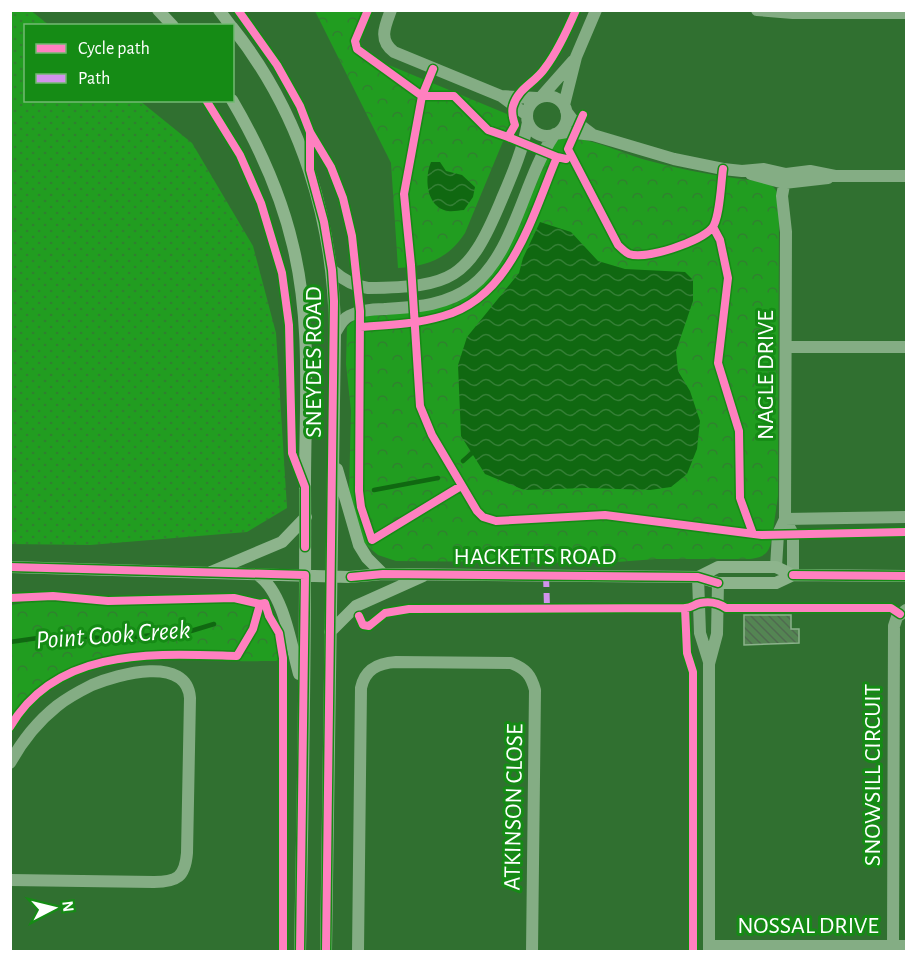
<svg xmlns="http://www.w3.org/2000/svg" width="917" height="962" viewBox="0 0 917 962" font-family="'Alegreya Sans',sans-serif">
<style>
.grass{fill:url(#grass-dots)}
.park{fill:url(#park-crowns)}
.water{fill:url(#water-waves)}
.lines{fill:none;stroke-linecap:round;stroke-linejoin:round}
.stream{stroke:#106811;stroke-width:4.5}
.building{fill:url(#building-back-hatch);stroke:#8bb38b;stroke-width:1.5}
.street{stroke:#84ad84;stroke-width:12}
.secondary{stroke:#8db48c;stroke-width:12}
.quiet{stroke:#d193ec;stroke-width:6;stroke-dasharray:12 6;stroke-linecap:butt}
.cycleway-casing{stroke:#158b15;stroke-width:11}
.cycleway{stroke:#ff80c0;stroke-width:8}
.labels{text-anchor:middle;stroke-width:6;stroke-linejoin:round;paint-order:stroke}
.street-label{font-size:24px;fill:#fff;stroke:#158b15}
.water-label{font-size:26px;font-style:italic;fill:#fff;stroke:#158b15}
</style>
<defs>
<pattern id="grass-dots" width="8" height="8" patternUnits="userSpaceOnUse" patternTransform="scale(1.5)"><rect width="8" height="8" fill="#219d20"/><path d="M2 2h.1M6 6h.1" fill="none" stroke="#30812f" stroke-width="1.8" stroke-linecap="round"/></pattern>
<pattern id="park-crowns" width="20" height="18" patternUnits="userSpaceOnUse" patternTransform="scale(1.5)"><rect width="20" height="18" fill="#219d20"/><path d="M2 6a3 3 0 1 1 6 0M12 15a3 3 0 1 1 6 0" fill="none" stroke="#30812f"/></pattern>
<pattern id="water-waves" width="16" height="10" patternUnits="userSpaceOnUse" patternTransform="scale(1.5)"><rect width="16" height="10" fill="#106811"/><path d="M0 5q4-4 8 0t8 0" fill="none" stroke="#347f35"/></pattern>
<pattern id="building-back-hatch" width="6" height="6" patternUnits="userSpaceOnUse" patternTransform="scale(1.5)"><rect width="6" height="6" fill="#548553"/><path d="M-1 5l2 2M0 0l6 6M5-1l2 2" fill="none" stroke="#506b50"/></pattern>
</defs>
<rect width="100%" height="100%" fill="#307030"/>
<path class="grass" d="M30,10L49,25L26,26V100L140,101L192,143L253,246L276,333L287,508L247,532L90,545L11,544L10,11Z"/>
<path class="park" d="M315,11H368L370,14L355,51L507,114L511,122L465,233C448,259 427,266 398,268L391,163Z
M561,137C590,137 618,152 646,160C685,171 725,177 765,182C774,186 777,189 779,200L778,496C777,505 775,515 774,524C770,546 773,558 746,559H656L604,563L396,561L378,555L365,544L349,491L351,411L346,364L347,327L356,318L476,287L547,152Z
M38,601C66,601 93,606 121,606C156,605 236,591 263,612C276,622 279,643 281,658L276,661C265,661 214,662 207,659C202,657 201,653 196,652C182,650 167,652 154,653C96,655 43,671 11,722V605Z"/>
<path class="water" d="M431,162H440L446,171L462,175L475,187L473,197L464,210C459,210 453,212 448,211C426,207 424,178 431,162Z
M540,222L571,232L598,261L625,269L685,272L693,280V301L676,351L678,371L690,391L700,421L697,449L687,474L671,487L650,490L587,488L524,490L485,474L461,436L458,365L467,337L519,273L523,258Z"/>
<g class="lines">
<path class="stream" d="M463,461L472,453
M374,490L438,478
M10,642L59,635L115,639L191,631L214,624"/>
</g>
<path class="building" d="M744,615H791V629H799V643L744,645Z"/>
<g class="lines">
<path class="street" d="M391,10C385,26 378,40 394,52L501,96L537,98
M757,10L793,13H906
M501,96L527,115
M542,96L573,61
M527 116a20 20 0 1 1 40 0a20 20 0 1 1-40 0Z
M564,105L576,57L596,10
M566,111L572,119L593,135
M555,134L567,132L593,135L674,159L723,169L742,171L764,169L786,174L810,171L835,176H906
M751,174L784,183L828,178
M332,270C342,279 354,286 368,288C452,287 468,280 501,201C512,175 523,150 528,122
M335,333C339,327 342,319 349,316C360,310 372,309 384,309C415,307 446,306 472,286C515,253 523,180 554,135
M787,347H906
M785,519L906,517
M785,519L793,534V575
M776,567L778,534L785,519L786,232L782,196L786,174
M698,577L700,633L709,662
M10,763C22,741 37,722 57,706C67,698 80,691 92,685C118,674 187,655 190,698L187,853C185,877 177,882 154,882L10,880
M709,946H906
M893,946L894,626L897,617L906,610
M358,952L361,688C365,669 378,663 396,662L511,663C526,669 531,675 535,690L532,952
M709,952V664L717,634L718,583"/>
<path class="secondary" d="M158,10L173,26
M219,10L231,26
M232,27C302,115 334,222 335,333L326,952
M232,100C259,146 281,194 293,246C312,323 305,406 305,485C306,640 303,796 300,952
M337,469L359,545L367,558L383,574
M10,567L349,577L383,574L698,577L718,583H776L793,575L906,576
M211,572L282,542L306,517
M258,575C284,593 291,645 299,674
M698,577L718,567H776L793,575
M330,632L356,606L423,576"/>
<path class="quiet" d="M546,575L547,607"/>
<g class="cycleway-casing">
<path id="cycleway" d="M238,10L277,65L300,106L310,132L331,167L343,198L352,236L360,311L359,491L361,507L372,540L461,486
M368,10L355,41L357,49L422,96H454L488,130L508,137
M433,69L422,96L404,194L411,265L420,406L432,435L477,511L483,517L496,521L605,515L762,535L906,532
M206,100L240,155L261,203L282,273L289,325L292,453L305,487V547
M583,115L568,149L618,245C621,248 625,252 629,254C646,260 700,242 712,228C720,219 721,182 723,169
M310,132V170L324,222L332,270L334,301L326,952
M566,159L557,157L508,137L515,125C513,119 511,112 513,106C518,88 535,83 545,68C558,51 567,31 576,10
M713,227L720,240L728,278L718,363L739,431L740,498L753,534
M360,327C388,325 416,324 443,316C512,297 532,216 557,157
M10,567L305,575L300,952
M793,575L906,576
M351,577L383,574L698,577L718,583
M10,598L53,596L108,601L234,598L260,604
M685,608L687,653L693,672V952
M359,616L363,625L369,626L385,613L409,609L685,608C692,608 694,604 700,603C710,601 719,603 726,608H891L900,614
M10,727C57,646 156,654 237,656L253,629L260,604L265,603L269,616L279,633L283,658V952"/>
</g>
<use href="#cycleway" class="cycleway"/>
</g>
<g class="labels">
<g class="street-label">
<text transform="translate(313 362) rotate(-90)" y="8">SNEYDES ROAD</text>
<text transform="translate(765 375) rotate(-90)" y="8">NAGLE DRIVE</text>
<text x="535" y="564">HACKETTS ROAD</text>
<text transform="translate(872 775) rotate(-90)" y="8">SNOWSILL CIRCUIT</text>
<text transform="translate(513 807) rotate(-89)" y="8">ATKINSON CLOSE</text>
<text x="808" y="933">NOSSAL DRIVE</text>
</g>
<g class="water-label">
<text transform="translate(113 634) rotate(-4)" y="9">Point Cook Creek</text>
</g>
</g>
<rect width="917" height="962" fill="none" stroke="#ffffff" stroke-width="24"/>
<rect x="24" y="24" width="210" height="78" fill="#158b15" stroke="#73b973" stroke-width="1.5"/>
<rect x="36" y="44" width="30" height="9" fill="#ff80c0" stroke="#73b973" stroke-width="1.5"/>
<text x="78" y="54" font-size="18" fill="#ffffff">Cycle path</text>
<rect x="36" y="74" width="30" height="9" fill="#d193ec" stroke="#73b973" stroke-width="1.5"/>
<text x="78" y="84" font-size="18" fill="#ffffff">Path</text>
<g transform="translate(54 908) rotate(83)" stroke="#158b15" stroke-width="4.5" paint-order="stroke">
<path d="M0-4.5L10 22L0 15L-10 22Z" fill="#ffffff"/>
<text y="-9" font-size="16" font-weight="bold" text-anchor="middle" fill="#ffffff">N</text>
</g>
</svg>
